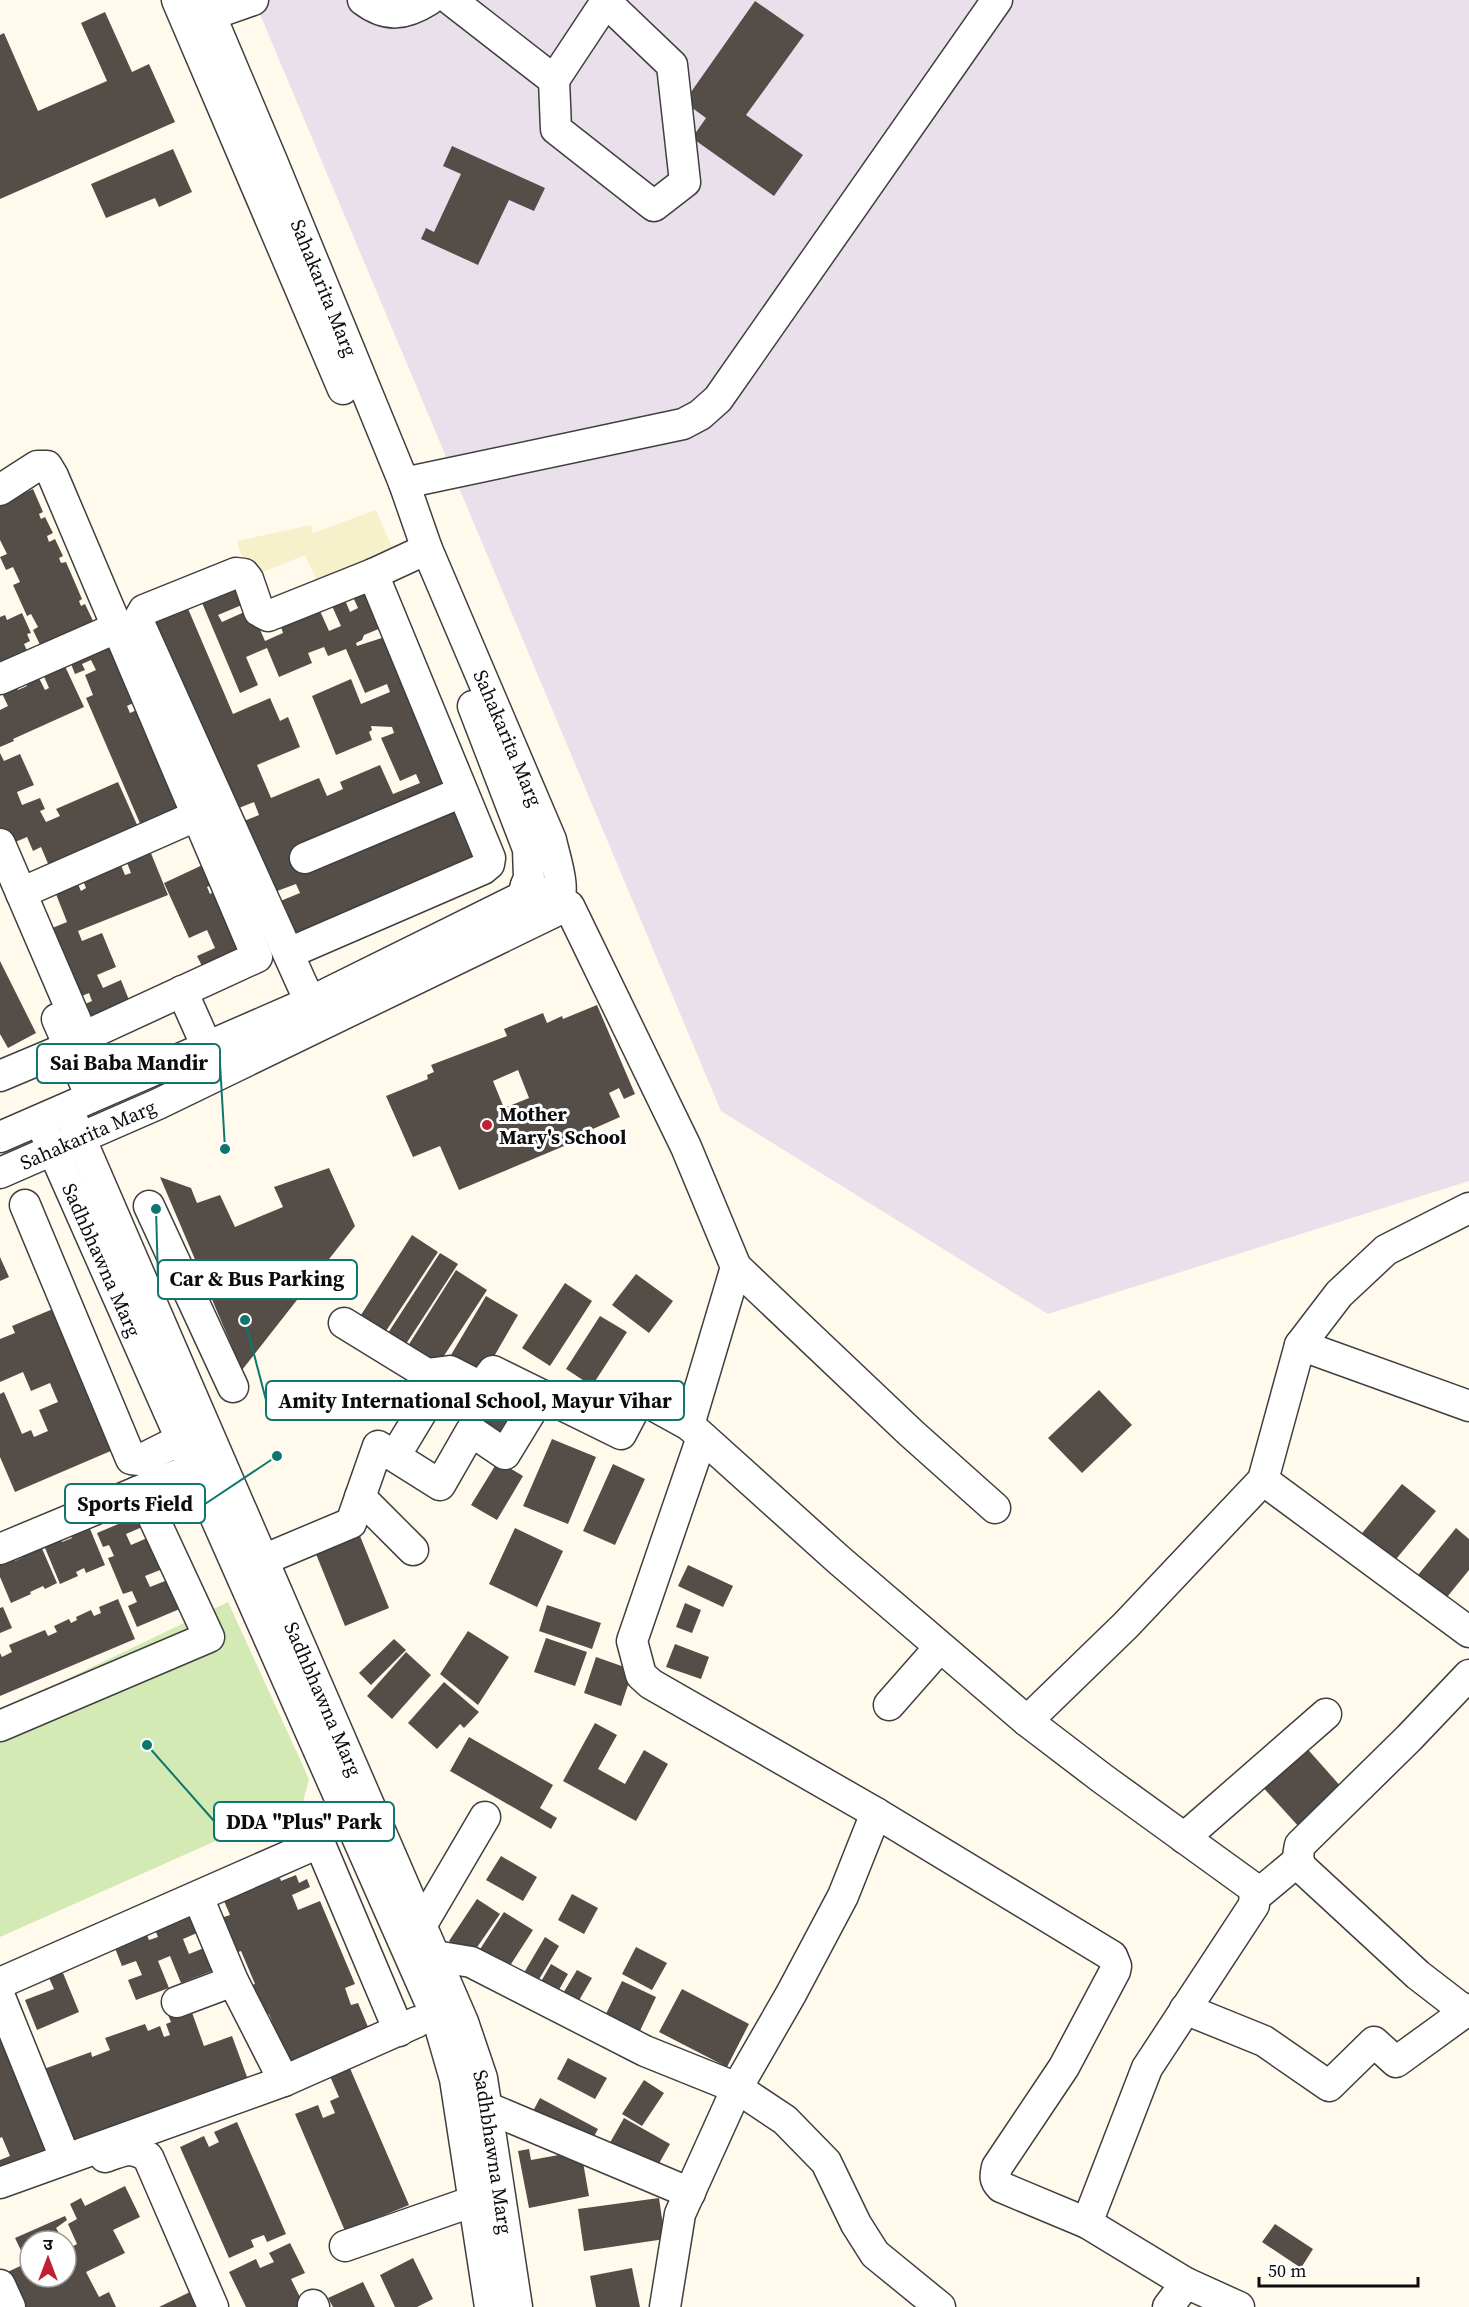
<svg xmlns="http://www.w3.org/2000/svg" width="1469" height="2307" viewBox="0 0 1469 2307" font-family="'Source Serif 4','Noto Sans Devanagari',serif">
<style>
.industrial{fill:#eae0ec}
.farmland{fill:#f6f0cb}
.green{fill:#d4eab5}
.building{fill:#554d48;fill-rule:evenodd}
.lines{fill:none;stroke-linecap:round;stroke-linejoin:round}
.minor-casing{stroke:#3f3f3f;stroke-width:33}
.minor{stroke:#fff;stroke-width:30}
.poi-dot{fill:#c12031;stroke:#fff;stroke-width:2}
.labels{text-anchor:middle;stroke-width:6;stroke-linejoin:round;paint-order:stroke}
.street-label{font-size:20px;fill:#0c0c0c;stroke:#fff}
.poi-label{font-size:20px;font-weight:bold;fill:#0c0c0c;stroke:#fff;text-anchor:start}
.leader{fill:none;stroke:#0f766e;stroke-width:2}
.callout-dot{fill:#0f766e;stroke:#fff;stroke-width:2}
.callout{fill:#fff;stroke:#0f766e;stroke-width:2}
.callout-label{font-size:21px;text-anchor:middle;font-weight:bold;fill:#0c0c0c}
</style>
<rect width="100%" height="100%" fill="#fffaec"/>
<path class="industrial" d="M254,0H1469V1181L1048,1314L721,1111Z"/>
<path class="farmland" d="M376,510L398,561L321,589L305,555L251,577L239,549L237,541L311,525L313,533Z"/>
<path class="green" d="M228,1602L309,1779L303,1802L0,1937V1711Z"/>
<path class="building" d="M755,1L804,35L746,115L803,155L774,196L692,138L706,118L684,102Z
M105,12L132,72L149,64L175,122L0,199V35L4,33L38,111L107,81L81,23Z
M452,146L545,188L534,211L509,200L478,265L421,239L426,228L434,232L461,174L443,166Z
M173,149L192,192L159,207L155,198L106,218L91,184Z
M33,489L43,512L39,514L41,519L45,517L53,533L47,536L49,542L55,539L63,556L59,558L61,563L66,562L82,599L79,601L81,606L85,604L95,625L42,649L33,630L38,627L31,614L27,616L13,585L20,582L13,567L6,570L0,557L7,554L0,540V504Z
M240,582L249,602L218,615L222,622L251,609L265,641L283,633L281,627L320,611L329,631L341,626L332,606L345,600L350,612L358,608L353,597L373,590L450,787L292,848L299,864L458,799L483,855L287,938L273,904L300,893L296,884L269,894L239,823L259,815L254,802L234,810L146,621L186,604L233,714L270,698L280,721L288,717L300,747L257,765L271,798L319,778L327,796L343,789L340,782L380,765L393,794L420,783L416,774L400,781L381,738L394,733L392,727L371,726L372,730L369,732L372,740L336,755L312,696L351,679L361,704L390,692L387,684L365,693L346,649L328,656L324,647L308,653L312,663L279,677L267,648L246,657L258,685L240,693L200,598ZM381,628L385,637L357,646L356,643L362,640L364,635Z
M22,613L31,633L27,634L30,641L24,644L31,659L0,674V617L5,615L7,620Z
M111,641L142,699L127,706L130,713L145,706L190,808L142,828L86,698L93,695L85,675L96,670L91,660L82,664L85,670L75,674L69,659Z
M64,664L84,707L13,739L14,741L0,747V710L8,706L0,689L15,683L18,690L27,686L25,682L38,676L45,690L49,688L43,674Z
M0,753L4,761L20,754L34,785L17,792L22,805L40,798L45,809L40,811L46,822L60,816L56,809L118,782L138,827L49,866L41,847L33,851L27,837L13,843L0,836Z
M148,846L168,895L78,931L82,941L102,933L116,967L97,975L103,988L121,980L131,1005L83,1025L76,1008L92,1001L89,993L73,1000L45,931L67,922L52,884L74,875L81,891L86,888L80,873L118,858L125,875L131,873L124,855Z
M209,862L218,882L207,887L210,894L221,888L249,950L204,970L197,956L215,948L207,930L189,938L164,883Z
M0,961L36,1033L8,1048L0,1034Z
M597,1005L635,1094L624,1099L619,1088L609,1093L620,1117L586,1132L588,1136L459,1190L440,1146L413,1157L386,1096L428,1079L427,1075L434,1072L431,1065L507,1036L504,1029L543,1013L547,1023L562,1016L563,1019ZM518,1070L529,1098L504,1108L493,1081Z
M329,1168L355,1226L242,1370L160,1177L191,1188L197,1203L220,1195L235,1227L283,1207L274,1187Z
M412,1235L438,1252L386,1331L361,1315Z
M440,1253L458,1264L406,1344L388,1333Z
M0,1257L9,1277L0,1281Z
M456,1270L487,1290L436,1368L406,1349Z
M636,1274L673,1301L649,1333L612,1305Z
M565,1283L592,1301L550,1366L522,1348Z
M486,1296L518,1315L481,1379L448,1360Z
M53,1309L113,1450L15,1492L0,1457V1394L4,1392L22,1434L31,1430L34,1437L48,1431L39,1410L58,1402L50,1383L31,1391L23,1372L0,1382V1339L15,1333L12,1326Z
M600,1316L627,1332L592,1386L566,1369Z
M463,1386L510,1416L495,1439L448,1409Z
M1099,1390L1132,1425L1082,1473L1048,1438Z
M552,1439L596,1457L568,1524L523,1506Z
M498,1461L523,1476L497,1520L471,1505Z
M613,1464L645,1479L615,1545L583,1531Z
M1402,1484L1436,1511L1392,1564L1359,1537Z
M142,1514L147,1525L126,1534L131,1545L152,1536L165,1568L145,1576L150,1587L170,1579L182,1608L137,1627L128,1606L137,1602L132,1591L123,1594L108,1558L114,1556L109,1545L103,1547L97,1533Z
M88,1524L105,1565L86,1573L84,1568L76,1572L78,1576L60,1584L43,1543L59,1536L62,1542L72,1538L69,1532Z
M515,1528L563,1551L537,1607L489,1584Z
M1456,1528L1469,1539V1570L1443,1602L1414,1580Z
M358,1531L389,1608L345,1626L314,1549Z
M40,1544L57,1583L45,1589L43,1586L30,1592L31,1594L11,1603L0,1577V1561L13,1555L15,1561L23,1557L21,1552Z
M688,1565L733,1586L723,1607L678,1586Z
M118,1599L135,1639L0,1696V1653L2,1657L12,1652L9,1645L45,1630L48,1636L57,1632L54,1626L69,1619L71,1623L77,1620L76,1617L91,1610L94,1616L101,1613L99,1607Z
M685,1603L701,1610L692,1633L676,1627Z
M547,1605L601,1623L592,1649L539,1631Z
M3,1607L12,1628L0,1633V1608Z
M468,1631L509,1657L478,1705L440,1674Z
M546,1638L587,1652L575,1686L534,1672Z
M394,1639L406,1650L371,1685L359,1673Z
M675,1644L709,1657L701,1679L666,1667Z
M406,1652L431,1675L392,1719L367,1696Z
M596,1657L633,1670L621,1706L584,1693Z
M444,1682L479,1712L464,1728L460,1724L437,1749L408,1723Z
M595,1723L617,1735L598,1769L625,1784L644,1750L668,1764L636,1821L563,1781Z
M469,1737L553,1785L540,1808L557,1818L551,1829L450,1771Z
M1303,1744L1343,1789L1300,1828L1259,1783Z
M501,1856L537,1877L523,1901L486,1880Z
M296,1875L299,1883L307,1879L310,1887L292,1895L298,1910L320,1901L355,1984L345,1988L351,2005L358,2003L371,2034L284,2070L271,2038L278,2036L269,2014L262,2017L249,1986L255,1984L241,1951L235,1953L221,1918L230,1915L224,1901L280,1878L281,1881Z
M572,1894L598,1908L584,1934L558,1920Z
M477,1899L500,1914L471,1956L449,1941Z
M189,1911L197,1933L183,1939L189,1954L204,1948L212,1971L181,1983L170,1956L158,1961L169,1988L136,2000L128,1980L142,1975L136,1961L122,1966L113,1943L145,1930L149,1940L158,1937L153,1925Z
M504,1912L533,1930L504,1975L475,1957Z
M545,1937L559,1946L532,1991L518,1983Z
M636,1947L667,1963L652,1990L622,1974Z
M551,1964L568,1974L552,2002L535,1992Z
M577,1970L592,1978L574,2009L559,2000Z
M63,1973L79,2012L37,2030L25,2000L54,1989L49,1978Z
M622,1981L656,1997L638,2035L604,2018Z
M682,1989L749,2024L727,2067L659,2032Z
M190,2007L204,2046L232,2036L250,2085L206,2100L203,2093L180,2101L182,2109L71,2152L41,2070L91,2052L92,2057L110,2050L105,2038L145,2024L148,2031L160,2026L164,2037L170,2035L166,2024L171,2022L168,2015Z
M0,2015L58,2151L0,2173V2160L10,2156L2,2137L0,2138Z
M568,2058L607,2078L595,2099L557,2079Z
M349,2066L409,2205L345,2231L295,2114L318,2105L323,2118L335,2113L330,2101L339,2097L329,2074Z
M644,2080L664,2093L642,2126L622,2114Z
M540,2098L598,2129L590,2144L532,2113Z
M624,2118L670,2144L653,2174L607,2148Z
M237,2122L286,2234L267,2242L264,2235L251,2240L254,2247L229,2258L180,2147L204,2136L209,2147L219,2142L214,2132Z
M529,2149L531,2160L581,2151L589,2196L529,2208L518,2151Z
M125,2186L140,2217L113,2230L125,2253L86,2272L99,2297L109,2292L116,2307H25L20,2296L3,2274L27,2263L15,2238L65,2216L67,2220L56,2228L59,2233L54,2235L57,2241H30V2277H66V2250L77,2244L68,2224L77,2219L70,2204L81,2198L85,2206Z
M659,2198L665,2239L584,2251L578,2209Z
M1275,2224L1313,2249L1301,2268L1262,2242Z
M290,2243L305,2273L291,2279L305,2307H246L229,2272L256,2259L260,2268L274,2262L269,2253Z
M413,2258L433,2299L417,2307H395L380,2275Z
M632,2268L640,2307H596L590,2276Z
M363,2282L375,2307H333L328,2298Z
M190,2292L198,2307H159Z"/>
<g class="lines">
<g class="minor-casing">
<g id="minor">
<path d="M177,0L343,389"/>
<path d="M363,0C387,18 405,15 429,0"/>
<path d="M451,0L554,80L607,0"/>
<path d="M210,15L253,0"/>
<path d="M554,80L556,129L654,206L685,182L672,65L606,2"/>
<path d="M404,483L683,424L700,415L718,399L997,0"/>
<path d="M0,490L37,466H47L53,476L257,957L83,1037L0,844"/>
<path d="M373,574L427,549"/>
<path d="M0,679L116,628"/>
<path d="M305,858L462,792"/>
<path d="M526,885L569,906L686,1147L736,1267L689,1425L839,1560L1027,1721L1103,1779L1255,1889L1254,1905L1147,2068L1087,2223"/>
<path d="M21,893L196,816"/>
<path d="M289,953L483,869L489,864L490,858L373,574L268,616L259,611L248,579L244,574L236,573L144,610L140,617V625L310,1002"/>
<path d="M182,991L207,1047"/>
<path d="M57,1019L91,1097"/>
<path d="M0,1076L69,1047"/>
<path id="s1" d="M72,1119L463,2022L482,2078L517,2307"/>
<path id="s2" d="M45,1132L438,2020L455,2079L490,2307"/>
<path d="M0,1137L310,1002L522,897L529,878L528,849L473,706"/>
<path id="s3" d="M0,1173L158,1104L556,911C567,889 556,863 551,840L427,549L404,483L272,161L204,0"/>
<path d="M25,1205L131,1459L140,1460L180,1440"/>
<path d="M149,1206L233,1387"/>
<path d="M736,1267L911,1433L995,1508"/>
<path d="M344,1323L427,1374L450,1371L481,1387L493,1371L621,1434L640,1398L689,1425"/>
<path d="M1300,1345L1469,1406"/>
<path d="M702,1437L632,1641L641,1675L651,1684L876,1813L1112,1956L1116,1966L1115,1971L1064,2067L997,2167C995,2176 994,2180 1001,2187L1087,2223L1186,2283L1239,2307"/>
<path d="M395,1456L424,1408"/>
<path d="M1263,1480L1469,1632"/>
<path d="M137,1492L194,1468"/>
<path d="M360,1497L413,1550"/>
<path d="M0,1549L137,1492L142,1493L209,1637L0,1726"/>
<path d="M263,1560L351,1523L378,1446L440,1485L471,1431L505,1454L541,1395"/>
<path d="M889,1705L940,1647"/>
<path d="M1027,1721L1126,1625L1263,1480L1300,1345L1339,1294L1386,1250L1469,1208"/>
<path d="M1184,1838L1326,1714"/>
<path d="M1257,1895L1298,1861"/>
<path d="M198,1897L233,1981L284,2081"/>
<path d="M421,1926L485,1817"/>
<path d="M435,1956L471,1962L645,2051L737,2088L785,2120L826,2162L856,2224L875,2254L940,2307"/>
<path d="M0,1983L314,1845L322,1849L399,2031"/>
<path d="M0,1997L65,2158"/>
<path d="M177,2002L233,1981"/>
<path d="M1185,2009L1264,2041L1329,2086L1374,2042L1396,2062L1469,2009"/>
<path d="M1466,2012L1418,1975L1302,1868C1297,1860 1298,1854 1300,1845L1409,1738L1469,1675"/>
<path d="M486,2107L690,2193"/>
<path d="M105,2157C124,2150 131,2146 148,2157L213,2307"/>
<path d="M0,2183L284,2081L417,2022"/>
<path d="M345,2246L474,2201"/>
<path d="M0,2285L10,2307"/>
<path d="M313,2305L314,2307"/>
<path d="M665,2307L680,2214L737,2088L791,1994L843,1896L876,1813"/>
<path d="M1168,2307L1186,2283"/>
</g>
</g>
<use href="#minor" class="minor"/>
</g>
<circle class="poi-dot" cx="487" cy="1125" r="6"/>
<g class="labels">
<g class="street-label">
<text transform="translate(324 288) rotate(68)" y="7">Sahakarita Marg</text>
<text transform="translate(508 738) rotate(67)" y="7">Sahakarita Marg</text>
<text dy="7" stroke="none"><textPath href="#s3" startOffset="96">Sahakarita Marg</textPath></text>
<text dy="7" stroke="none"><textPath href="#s2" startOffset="140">Sadhbhawna Marg</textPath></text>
<text dy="7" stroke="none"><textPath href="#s1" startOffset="632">Sadhbhawna Marg</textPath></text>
<text dy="7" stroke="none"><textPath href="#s1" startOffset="1118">Sadhbhawna Marg</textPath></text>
</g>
<g class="poi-label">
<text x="499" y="1121">Mother<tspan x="499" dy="23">Mary's School</tspan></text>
</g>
</g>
<path class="leader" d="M225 1149L220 1063M156 1209L158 1279M245 1320L266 1400M277 1456L205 1504M147 1745L214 1821"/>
<g class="callout-dot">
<circle cx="225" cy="1149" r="6"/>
<circle cx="156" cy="1209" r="6"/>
<circle cx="245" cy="1320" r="6"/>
<circle cx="277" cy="1456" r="6"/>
<circle cx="147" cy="1745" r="6"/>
</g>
<g class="callout">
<rect x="37" y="1044" width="183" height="39" rx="6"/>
<rect x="158" y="1260" width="199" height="39" rx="6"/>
<rect x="266" y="1381" width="418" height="39" rx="6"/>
<rect x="65" y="1484" width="140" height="39" rx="6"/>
<rect x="214" y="1802" width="180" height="39" rx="6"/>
</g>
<g class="callout-label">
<text x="129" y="1070">Sai Baba Mandir</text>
<text x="257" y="1286">Car &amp; Bus Parking</text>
<text x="475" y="1408">Amity International School, Mayur Vihar</text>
<text x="135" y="1511">Sports Field</text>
<text x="304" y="1829">DDA "Plus" Park</text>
</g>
<g transform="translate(48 2259)"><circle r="28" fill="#ffffff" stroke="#9e9e9e" stroke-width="1.5"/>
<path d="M0-4.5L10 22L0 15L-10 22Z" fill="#c12031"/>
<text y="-9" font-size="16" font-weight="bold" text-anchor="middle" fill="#0c0c0c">उ</text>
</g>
<path d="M1259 2277v9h159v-9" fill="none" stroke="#0c0c0c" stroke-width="3"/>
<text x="1268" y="2277" font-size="18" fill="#0c0c0c" stroke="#ffffff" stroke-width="4.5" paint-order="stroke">50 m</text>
</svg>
